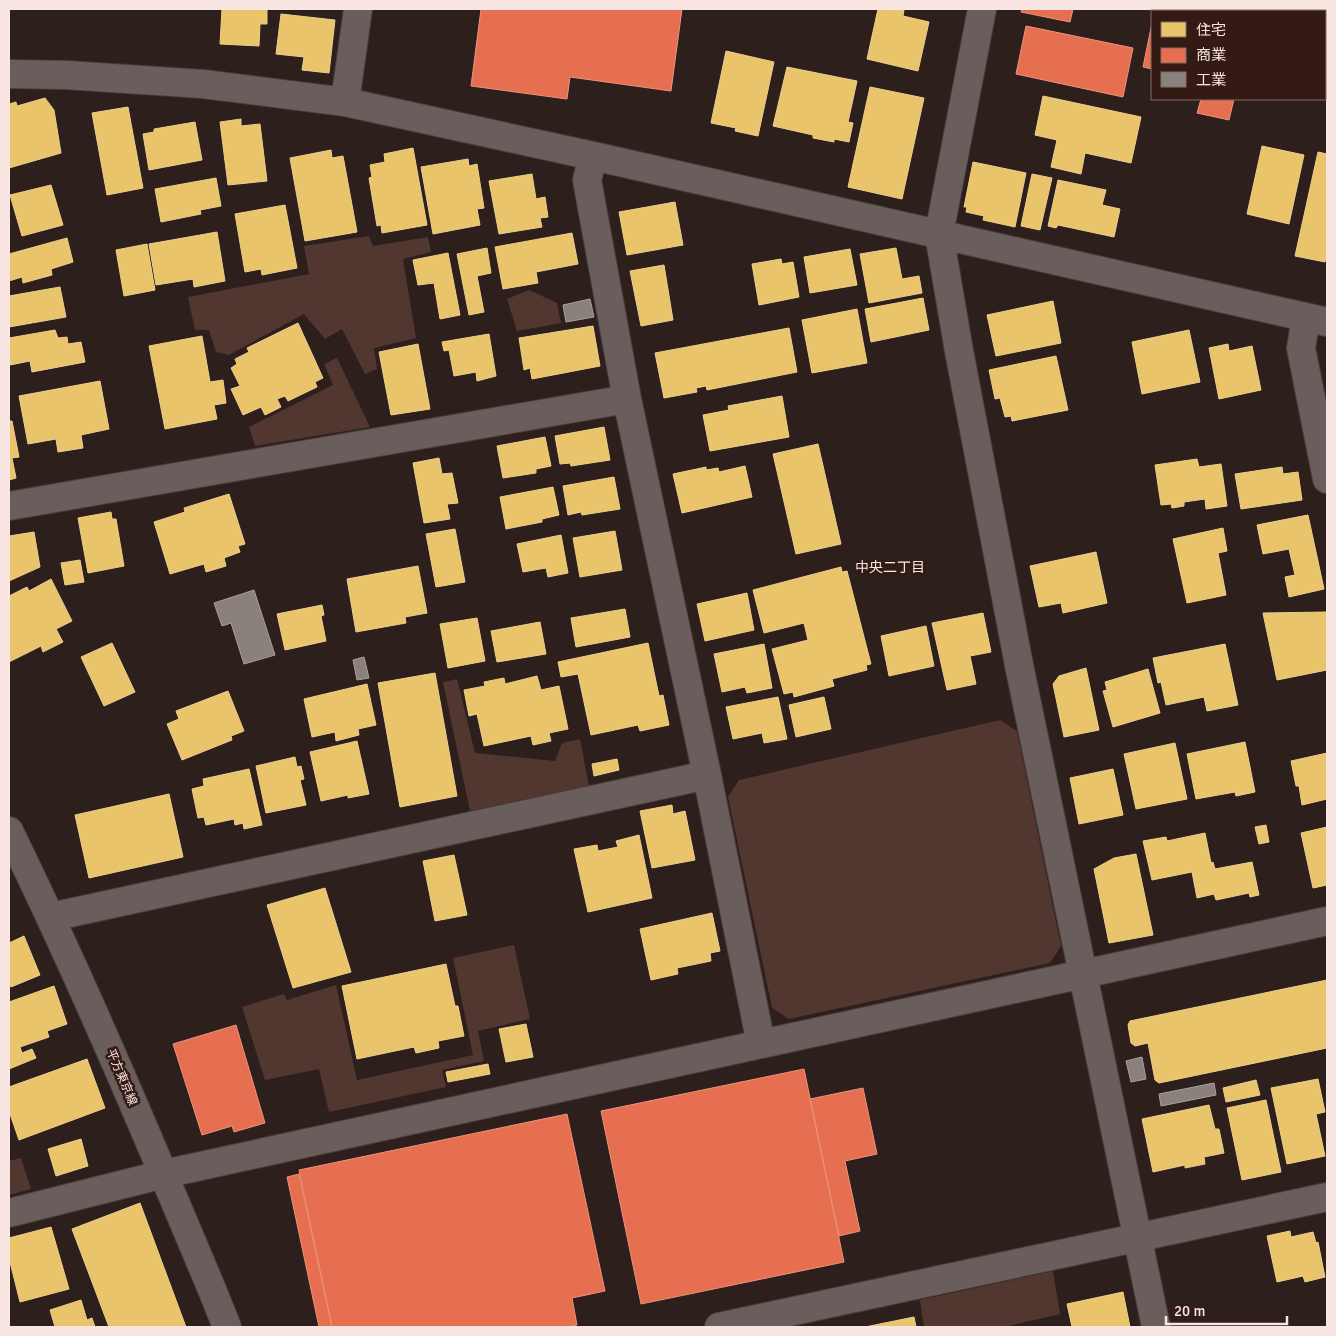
<svg xmlns="http://www.w3.org/2000/svg" width="1336" height="1336" viewBox="0 0 1336 1336" font-family="Signika,'Noto Sans JP',sans-serif">
<style>
.green{fill:#523630}
.homes{fill:#e9c46a;stroke:#eece8e}
.shops{fill:#e76f51;stroke:#ec937c}
.industry{fill:#8a817c;stroke:#ab9f9b}
.lines{fill:none;stroke-linecap:round;stroke-linejoin:round}
.minor-casing{stroke:#4a3d3c;stroke-width:30}
.secondary-casing{stroke:#4a3d3c;stroke-width:30}
.minor{stroke:#6a5e5c;stroke-width:28}
.secondary{stroke:#6a5e5c;stroke-width:28}
.labels{text-anchor:middle;stroke-width:5;stroke-linejoin:round;paint-order:stroke}
.street-label{font-size:12px;fill:#f9e6e2;stroke:#341a15}
.neighbourhood-label{font-size:14px;fill:#f9e6e2;stroke:#341a15}
</style>
<rect width="100%" height="100%" fill="#2d1f1c"/>
<path class="green" d="M369,236L373,246L428,237L431,252L403,259L416,338L374,348L377,369L365,374L342,329L325,339L304,314L229,355L216,352L209,330H195L188,297L309,274L304,246Z
M529,290L557,303L561,323L517,331L507,299Z
M337,358L370,427L255,446L249,427L333,385L324,364Z
M457,679L475,753L555,761L562,743L580,739L589,786L470,811L443,682Z
M1000,720L1017,731L1061,946L1050,963L789,1019L772,1008L728,797L739,780Z
M514,945L530,1019L478,1031L484,1061L442,1070L446,1087L329,1112L319,1069L265,1080L242,1007L284,994L287,1000L336,985L357,1080L473,1055L453,958Z
M21,1158L31,1189L9,1195V1161Z
M1053,1271L1060,1314L1004,1327H924L920,1300Z"/>
<path class="homes" d="M222,9H267V24H260L259,46L220,44Z
M878,9L904,10L903,16L929,22L918,71L867,59Z
M281,14L335,20L329,73L302,70L304,57L276,54Z
M726,51L774,62L758,136L735,131L736,128L711,123Z
M787,67L857,81L848,122L853,123L849,142L834,139V142L813,138V135L773,126Z
M870,87L924,98L902,199L848,187Z
M1043,96L1141,117L1131,163L1085,153L1081,174L1051,167L1057,140L1035,135Z
M45,98L54,110L61,153L9,168V104L16,102L17,106Z
M128,107L143,188L107,195L92,113Z
M241,119V126L260,124L267,181L228,185L220,122Z
M195,122L202,160L149,170L143,134L154,132V129Z
M1262,146L1304,155L1289,224L1247,214Z
M413,148L427,225L382,233L381,225L377,226L369,178L372,177L370,165L385,162L384,154Z
M331,150L332,158L343,156L357,232L305,241L290,158Z
M1318,152L1327,154V254L1325,262L1295,256Z
M468,159L469,166L477,164L484,208L477,209L480,225L433,234L421,167Z
M973,162L1026,173L1015,227L983,220L984,216L966,212L967,207H964Z
M532,174L536,199L545,197L548,217L540,218L542,227L499,234L489,181Z
M1032,174L1052,178L1040,230L1021,226Z
M216,178L221,206L200,210L201,214L161,222L155,189Z
M1058,180L1106,190L1102,205L1120,209L1114,237L1058,225L1056,228L1048,226Z
M51,185L63,225L22,236L10,195Z
M675,202L683,245L627,255L619,212Z
M285,205L297,268L262,275L261,269L245,272L235,214Z
M217,232L225,281L194,287L193,279L156,285L149,244Z
M572,233L578,264L536,272L538,283L503,289L495,247Z
M67,238L73,262L51,269L52,275L23,283L22,277L9,281V254Z
M147,244L155,290L124,296L116,250Z
M487,248L491,273L477,276L484,312L469,315L457,254Z
M896,248L902,279L919,276L922,293L869,303L860,254Z
M850,249L857,285L810,293L804,257Z
M448,253L460,315L440,319L434,283L418,285L413,260Z
M781,259L782,264L793,262L799,297L759,305L752,264Z
M664,265L673,320L641,326L630,271Z
M60,287L66,317L9,327V296Z
M923,298L929,330L871,342L865,309Z
M1053,301L1061,343L996,356L987,315Z
M857,309L867,363L812,373L802,320Z
M298,323L323,378L315,382L317,387L288,401L285,396L277,399L281,407L265,415L261,407L243,415L231,389L240,386L231,368L237,364L235,359L249,352L247,348Z
M593,326L600,366L532,379L530,368L524,370L519,338Z
M789,328L797,372L707,390L706,386L696,388L697,392L664,398L655,353Z
M55,330L58,338L67,337L68,344L81,342L85,362L32,372L30,361L10,365L9,338Z
M1189,330L1200,382L1142,394L1132,342Z
M489,334L496,376L477,381L476,372L454,376L449,350L444,351L442,342Z
M202,336L210,382L223,380L226,403L214,405L217,419L165,429L149,346Z
M418,344L430,409L391,415L379,352Z
M1228,344L1229,351L1252,346L1261,390L1219,399L1209,348Z
M1056,356L1068,410L1012,421L1011,416L1005,417L1000,398L995,399L989,370Z
M100,381L109,429L81,435L83,448L58,452L56,439L28,444L19,396Z
M782,396L789,437L710,451L703,415L729,410L728,406Z
M9,421H12L19,457L12,458L16,478L9,480Z
M604,427L610,460L571,466L570,463L560,464L555,436Z
M545,437L551,466L536,469V473L503,478L497,446Z
M818,444L841,544L796,554L773,454Z
M439,458L442,474L452,473L458,503L447,504L450,519L424,523L413,463Z
M1197,459L1199,467L1221,464L1227,506L1206,509L1205,499L1184,502V506L1172,508L1171,504L1161,505L1155,465Z
M745,466L752,497L682,513L673,474L706,467V470L718,468L719,472Z
M1282,467L1283,474L1298,472L1302,500L1241,509L1235,474Z
M614,477L620,509L582,515L581,512L568,515L563,486Z
M553,487L559,515L542,519V522L506,529L500,497Z
M229,494L245,544L238,546L240,552L224,558L226,566L206,572L204,564L170,574L154,522L185,512L184,508Z
M111,512L112,519H116L124,566L88,573L78,518Z
M1308,515L1324,589L1289,597L1285,577L1295,575L1289,549L1263,554L1257,525Z
M1223,528L1227,551L1218,553L1226,595L1187,603L1173,539Z
M455,529L465,582L436,587L426,534Z
M615,531L622,570L580,577L573,538Z
M34,532L40,567L9,581V536Z
M561,535L568,573L548,577L546,568L523,572L517,544Z
M1096,552L1107,603L1063,613L1061,603L1039,607L1030,566Z
M80,560L84,582L65,585L61,563Z
M418,566L427,613L405,617L406,623L356,632L347,579Z
M841,567L842,572L847,571L871,664L866,665L867,670L832,679L834,686L794,697L793,692L784,694L772,649L808,640L804,623L764,633L753,590Z
M51,579L72,621L56,629L63,642L43,652L41,646L9,662V596L27,587L29,591Z
M747,593L754,630L705,641L697,604Z
M322,605L324,615L321,616L326,641L285,650L277,614Z
M625,609L630,637L576,647L571,618Z
M1327,612V670L1277,680L1263,613Z
M983,613L991,652L970,656L976,684L947,690L932,623Z
M477,618L485,661L448,668L440,624Z
M540,622L546,654L497,662L491,631Z
M926,626L934,666L889,676L881,636Z
M112,643L135,692L104,706L81,657Z
M648,643L659,696L663,695L669,725L640,731L638,725L591,735L578,674L561,677L558,662Z
M764,644L772,688L747,693L745,687L722,692L714,654Z
M1225,644L1238,705L1207,711L1204,697L1166,705L1161,682L1158,683L1153,658Z
M1086,668L1099,730L1064,737L1053,684L1059,676Z
M1148,669L1160,713L1113,727L1103,691L1107,690L1105,682Z
M435,673L457,796L400,807L378,683Z
M537,676L541,690L559,686L568,729L549,733L551,741L533,745L531,736L484,746L477,714L469,716L464,690L485,686L484,682L504,678L505,684Z
M367,684L376,725L358,729L359,735L336,741L335,732L312,737L304,699Z
M228,691L244,731L231,736L232,740L182,760L167,724L179,719L176,711Z
M778,697L787,739L764,743L762,733L733,739L726,707Z
M824,697L831,729L796,737L789,705Z
M357,741L369,794L348,798V795L321,801L310,752Z
M1245,742L1255,792L1236,796L1235,792L1196,799L1187,754Z
M1175,743L1187,799L1136,809L1124,754Z
M1327,753V799L1302,805L1299,786H1296L1291,761Z
M295,757L297,767L301,766L304,779L300,780L306,805L266,813L256,766Z
M617,759L619,770L594,776L592,764Z
M249,769L262,825L244,829L243,823L235,825L234,819L206,825L204,817L198,818L192,789L204,786L203,779Z
M1113,769L1123,815L1079,824L1070,778Z
M169,794L183,857L89,878L75,815Z
M672,805L673,814L685,811L695,860L652,868L640,811Z
M1266,825L1269,842L1259,844L1255,827Z
M1327,827V885L1313,888L1301,833Z
M1205,833L1211,863L1213,862L1215,869L1252,862L1259,895L1250,897L1249,893L1216,900L1214,894L1197,898L1192,872L1152,880L1143,841L1166,837L1167,841Z
M639,835L652,898L588,912L574,849L597,845L598,851L618,847L616,841Z
M1136,854L1153,935L1109,943L1094,869L1114,858Z
M454,855L467,915L435,921L423,861Z
M325,888L351,972L293,988L267,905Z
M712,913L720,951L710,953L711,961L677,968L678,974L651,980L640,929Z
M24,936L40,975L11,987L9,982V943Z
M446,964L455,1006H458L464,1036L438,1041L439,1048L416,1053L414,1047L357,1059L342,986Z
M1327,980V1048L1159,1083L1155,1080L1148,1043L1135,1046L1131,1043L1128,1025L1130,1021Z
M54,986L67,1024L47,1031L49,1037L20,1047L22,1053L32,1049L36,1058L9,1069V1002Z
M526,1024L533,1057L506,1062L499,1029Z
M87,1059L105,1108L19,1140L9,1111V1087Z
M488,1064L490,1074L448,1082L446,1072Z
M1318,1079L1325,1112L1316,1114L1325,1156L1287,1164L1271,1088Z
M1256,1080L1260,1095L1226,1102L1223,1088Z
M1266,1100L1281,1172L1242,1180L1227,1108Z
M1209,1105L1215,1129H1219L1224,1153L1204,1157L1205,1164L1185,1168V1165L1153,1172L1142,1119Z
M81,1139L88,1166L56,1176L48,1149Z
M140,1203L186,1327H109L72,1229Z
M51,1227L69,1289L20,1302L9,1258V1238Z
M1290,1231L1291,1237L1313,1232L1316,1243L1318,1242L1325,1277L1305,1282L1303,1276L1277,1282L1267,1236Z
M1123,1292L1130,1327H1072L1067,1304Z
M81,1300L87,1320L92,1318L95,1327H55L50,1310Z
M914,1317L916,1327H865Z"/>
<path class="shops" d="M481,9H682L671,91L570,77L567,99L471,86Z
M1022,9H1073L1070,22L1021,12Z
M1155,9H1221L1220,11H1155Z
M1152,23V69L1143,67Z
M1026,26L1133,48L1123,97L1016,74Z
M1201,99H1234L1229,120L1197,113Z
M236,1025L265,1123L234,1132L232,1126L202,1135L173,1044Z
M804,1069L844,1262L641,1304L601,1111Z
M863,1088L877,1154L845,1161L860,1231L839,1236L810,1099Z
M567,1114L605,1291L572,1298L577,1325L567,1327H332L299,1170Z
M299,1174L332,1327H319L287,1177Z"/>
<path class="industry" d="M590,299L594,317L566,322L563,305Z
M254,590L275,655L244,664L231,623L222,626L214,603Z
M364,657L369,678L357,680L353,660Z
M1142,1057L1146,1079L1131,1082L1126,1061Z
M1214,1083L1216,1095L1161,1106L1159,1094Z"/>
<g class="lines">
<g class="minor-casing">
<path id="minor" d="M982,9L939,234L959,351L1019,665L1156,1327
M9,74L66,75L203,84L345,102L593,156L1327,322
M345,102L358,9
M593,156L587,180L627,399L707,775L761,1044
M1306,317L1301,348L1327,479
M9,506L627,399
M51,917L707,775
M9,1213L164,1174L1327,921
M719,1327L1327,1197"/>
</g>
<g class="secondary-casing">
<path id="secondary" d="M9,831C83,982 148,1137 213,1292L227,1327"/>
</g>
<use href="#minor" class="minor"/>
<use href="#secondary" class="secondary"/>
</g>
<g class="labels">
<g class="street-label">
<text transform="translate(122 1077) rotate(67)" y="4">平方東京線</text>
</g>
<g class="neighbourhood-label">
<text x="890" y="572">中央二丁目</text>
</g>
</g>
<rect width="1336" height="1336" fill="none" stroke="#f9e6e2" stroke-width="20"/>
<rect x="1151" y="10" width="175" height="90" fill="#341a15" stroke="#836c67"/>
<rect x="1161" y="22" width="25" height="15" fill="#e9c46a" stroke="#836c67"/>
<text x="1196" y="35" font-size="15" fill="#f9e6e2">住宅</text>
<rect x="1161" y="48" width="25" height="15" fill="#e76f51" stroke="#836c67"/>
<text x="1196" y="60" font-size="15" fill="#f9e6e2">商業</text>
<rect x="1161" y="72" width="25" height="15" fill="#8a817c" stroke="#836c67"/>
<text x="1196" y="85" font-size="15" fill="#f9e6e2">工業</text>
<path d="M1166 1316v8h121v-8" fill="none" stroke="#f9e6e2" stroke-width="2.5"/>
<text x="1174" y="1316" font-size="15" fill="#f9e6e2" stroke="#341a15" stroke-width="4" paint-order="stroke">20 m</text>
</svg>
